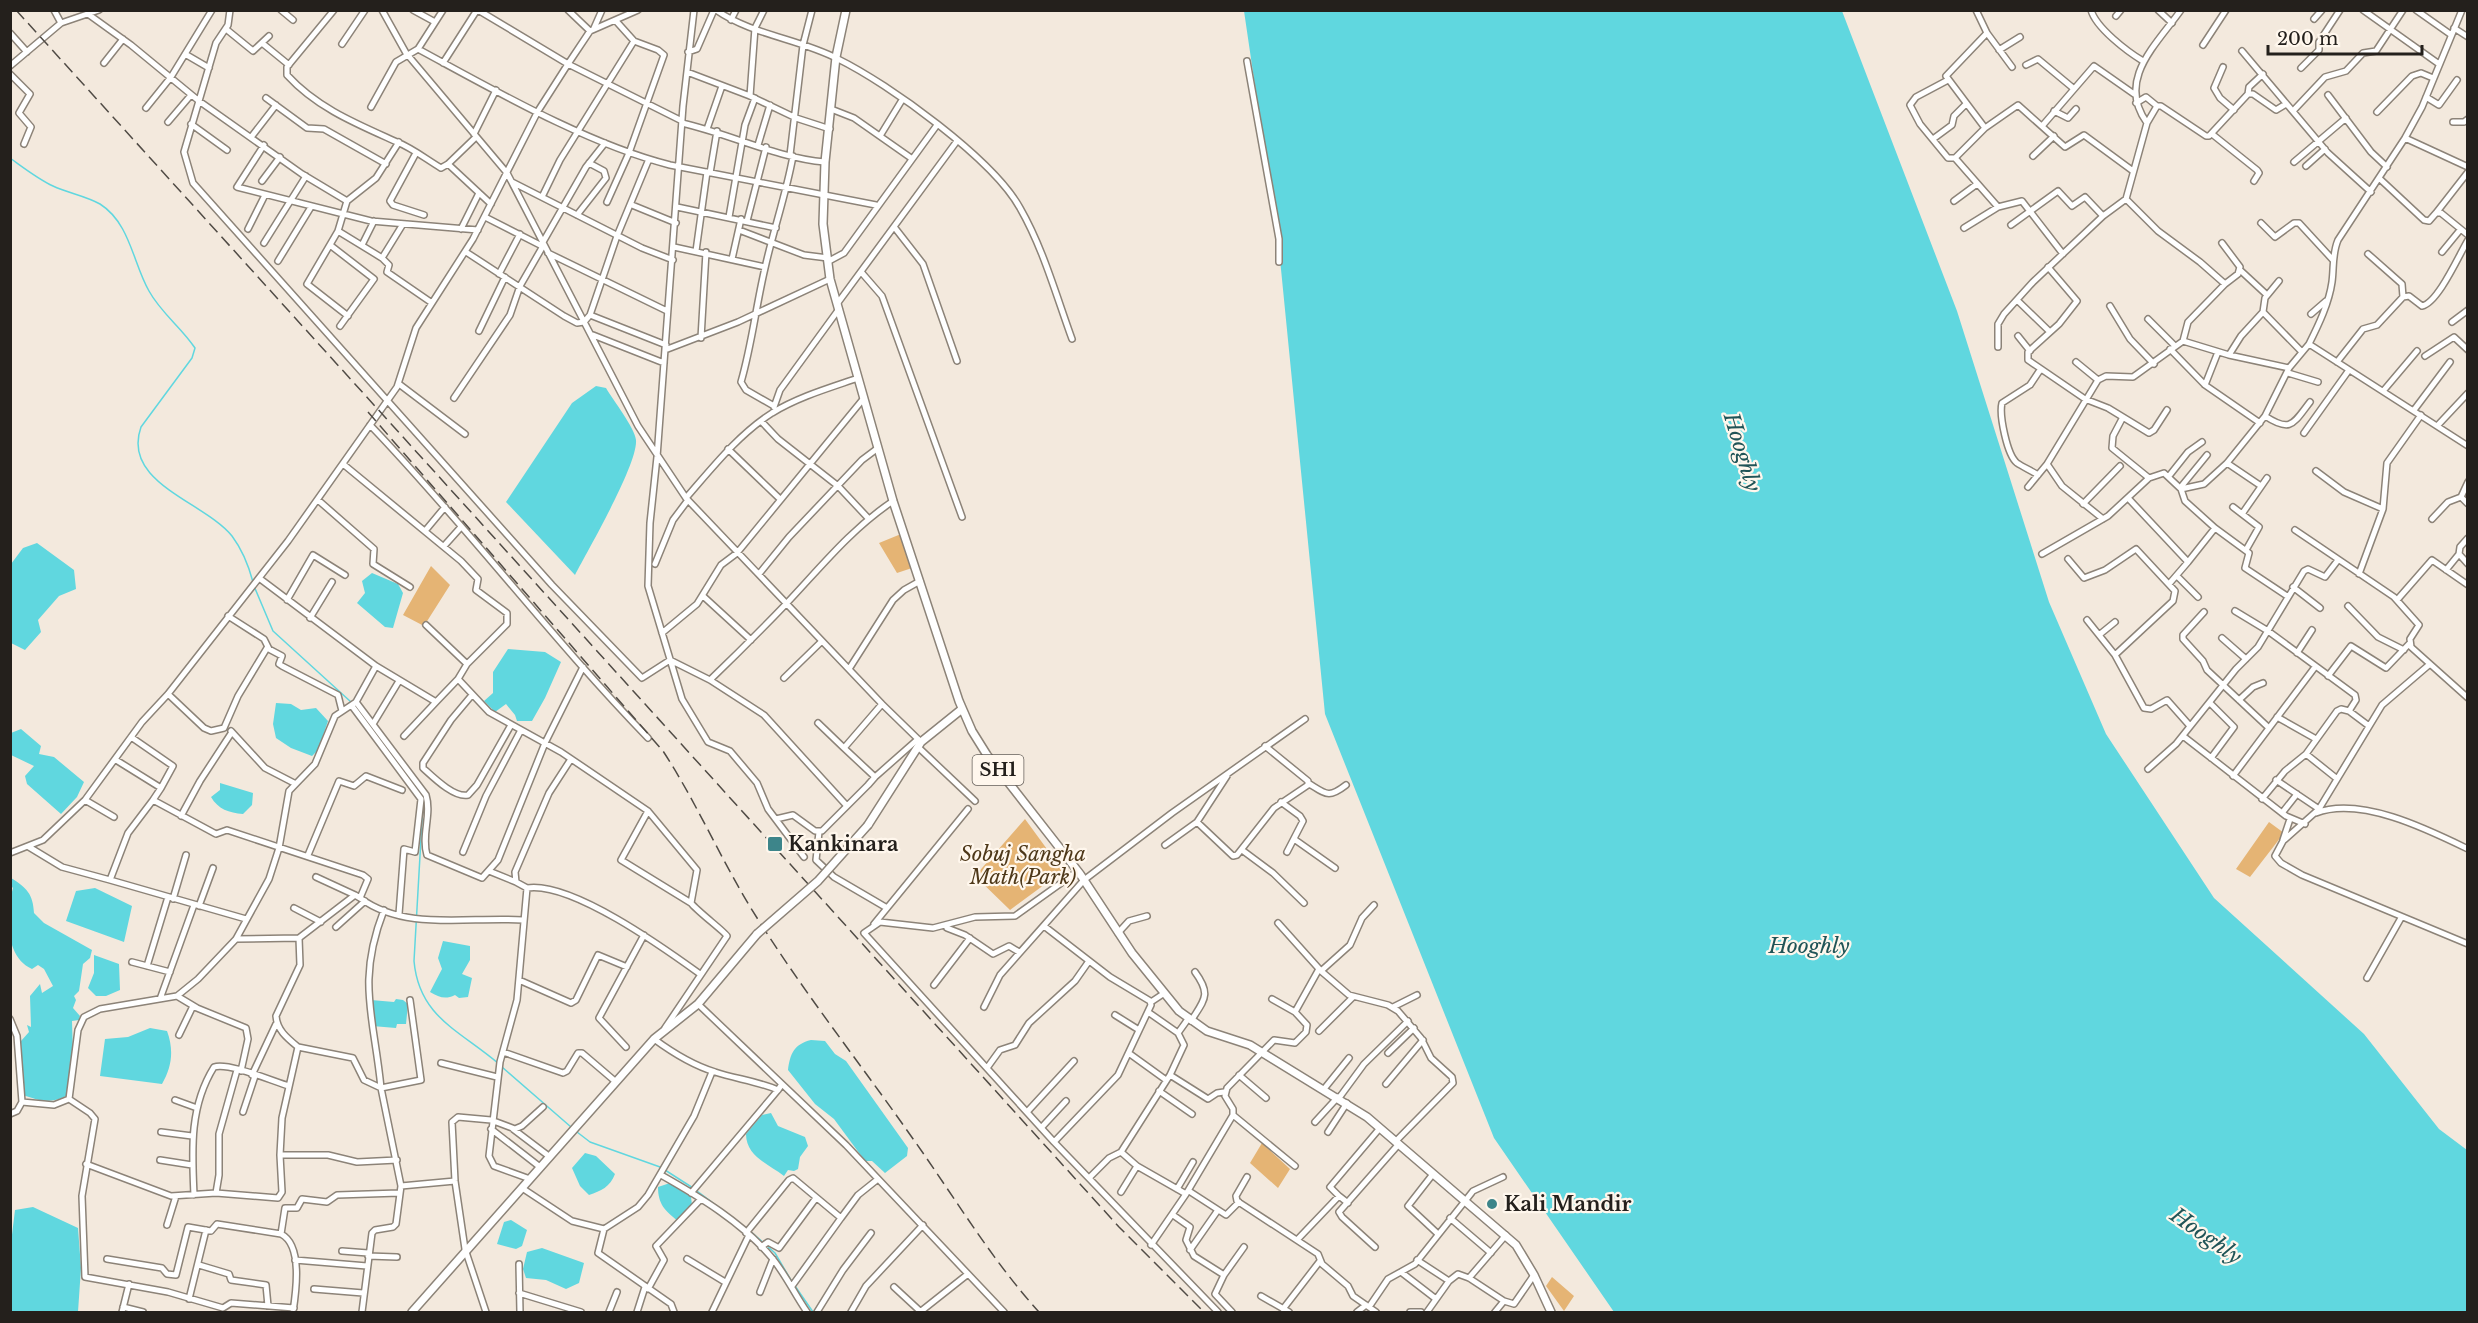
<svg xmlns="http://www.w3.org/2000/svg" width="2478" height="1323" viewBox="0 0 2478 1323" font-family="'Libre Baskerville',serif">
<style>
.green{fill:#e5b474}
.water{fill:#60d7df}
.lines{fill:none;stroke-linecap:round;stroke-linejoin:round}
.stream{stroke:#60d7df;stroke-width:1.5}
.minor-casing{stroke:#8c8378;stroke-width:8}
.major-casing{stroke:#8c8378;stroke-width:10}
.minor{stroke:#fff;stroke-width:5}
.major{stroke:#fff;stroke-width:7}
.rail{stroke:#504b45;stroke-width:1.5;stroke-dasharray:12 6;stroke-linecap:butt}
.major-bridge-casing{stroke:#8c8378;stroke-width:10;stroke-linecap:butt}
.major-bridge{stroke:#fff;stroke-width:7}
.poi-dot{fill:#3d858a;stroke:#fff7ed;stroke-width:2}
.labels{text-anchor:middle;stroke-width:4.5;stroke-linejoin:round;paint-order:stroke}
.shield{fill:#fff7ed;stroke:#66605b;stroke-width:1.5}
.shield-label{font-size:18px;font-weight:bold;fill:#24201c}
.poi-label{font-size:20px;font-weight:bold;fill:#24201c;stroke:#fff7ed;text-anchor:start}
.park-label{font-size:20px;font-style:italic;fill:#4e3819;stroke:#fff7ed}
.water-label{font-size:21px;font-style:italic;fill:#205457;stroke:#fff7ed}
</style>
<rect width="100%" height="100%" fill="#f3e9dd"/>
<path class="green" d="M901,534L912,568L897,573L879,543Z
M431,566L450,585L424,626L403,615Z
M1025,819L1063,871L1010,910L975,876Z
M2269,822L2284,833L2250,877L2236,869Z
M1262,1143L1290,1169L1278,1188L1250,1163Z
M1552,1277L1574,1296L1564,1311L1546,1286Z"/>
<path class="water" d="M1244,11H1842L1957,311L2049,602L2106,734L2214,898L2364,1034L2439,1129L2467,1150V1312H1614L1494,1138L1325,714L1279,249Z
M596,386L606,388C613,400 635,428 636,440C638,464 588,550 575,575L506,502L572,403Z
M37,543L74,570L76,589L59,596L38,620L41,632L25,650L11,643V564L23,548Z
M372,573L398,584L403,593L393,628L385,627L357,603L365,593L362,581Z
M508,649L545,652L561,662L545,698L532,721H517L515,715L506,704L495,712L484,701L493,693V672Z
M276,703L291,704L301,710L316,708L328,721L318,750L312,756L291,748L276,738L273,724Z
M21,729L41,746L39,754L54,757L84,782L77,797L61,814L27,784L25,776L34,766L11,755V733Z
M220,783L253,793L252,805L243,814C229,813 218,809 211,797L220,790Z
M11,878C27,888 33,894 34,913L44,923L92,950L90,958L83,964L79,991L74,996L76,1000L73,1008L80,1016L79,1020L72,1021L73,1055L66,1096C50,1104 40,1101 23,1095L21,1041L29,1032L27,1025L31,1027L30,996L40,984L42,993L53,986L44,969L38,965L32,969C4,957 6,912 13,888L11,886Z
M95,888L132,906L124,942L66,921L76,891Z
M443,941L470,946V960L462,974L472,978L468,997L459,998L455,995C445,1000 439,997 430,992L442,969L438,958Z
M94,955L119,964L120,990L106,996H96L88,988L94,973Z
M396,999L403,1000L408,1004L406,1024H397L396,1028L372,1026L371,1000L394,1002Z
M150,1028L167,1031C174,1050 172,1067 162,1084L100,1076L105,1039L128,1037Z
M811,1040L825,1041L835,1054L846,1061L908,1148L907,1156L885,1173L872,1161H865L834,1119L815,1104L788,1070C790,1054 794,1044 811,1040Z
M771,1113L778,1126L805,1137L808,1146L800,1157L798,1169L794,1171L788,1170L784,1176C768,1164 746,1156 746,1134L762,1115Z
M585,1153L596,1156L615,1174C610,1187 601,1191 589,1195L580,1186L572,1168Z
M670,1183L691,1197L692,1205L678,1221C665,1211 658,1204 658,1187Z
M33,1207L78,1228L81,1268L78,1312H11L10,1251L15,1210Z
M511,1220L527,1230L522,1246L516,1249L497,1244L504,1222Z
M542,1248L584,1263L579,1283L566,1289L546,1280L526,1278L523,1269L527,1252Z"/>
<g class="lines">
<path class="stream" d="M10,158C24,168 38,179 53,186C68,193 86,196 100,204C130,223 133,263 149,291C161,313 181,327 195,348L192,358L141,427C121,483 205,502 232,536C241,548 249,567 253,582
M254,586L273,631L351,702
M423,803L414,961C419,1017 459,1030 499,1064
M502,1067L571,1127
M577,1132L590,1142L660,1167
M665,1170L693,1188
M697,1191L729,1215
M738,1222L746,1228
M750,1231L775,1253L792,1282
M795,1286L813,1312"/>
<g class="minor-casing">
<path id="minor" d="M54,10L61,23
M230,10L228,25L216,43L184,152L193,183L552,585L642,678L670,660L710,680L764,715L847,806
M281,10L293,20
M334,10L287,67V75C317,108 357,124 397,142C412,148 426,159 441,168L448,164
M382,10L406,53L507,173L638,426L686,498L882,704L921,742
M413,10L435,22
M478,10L568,64L682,121
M568,10L590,31
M694,10L683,106L657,457L650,523L648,586L682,699L708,742L730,751L757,783L768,809L804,857
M716,10C752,35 800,39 838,59C889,84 993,159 1020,208C1043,248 1056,295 1072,339
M1976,10L1987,33L2012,67
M2091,10C2096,28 2128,52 2143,61
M2158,10L2172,23
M2363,10L2439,64
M2416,10L2450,34
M2462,10L2422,107L2405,138L2338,240C2332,254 2334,267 2332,282C2329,303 2319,324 2309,344L2468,446
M88,14L131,45L199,101L302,174L347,201L338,231L307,284L348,316
M2116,16L2121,10
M2314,19L2322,10
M731,20L736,10
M594,28L602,10
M2454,28L2468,37
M226,29L253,51L269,36
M10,33L27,52
M262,43L289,65
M342,44L365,10
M2203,45L2226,10
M418,49C494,90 587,144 670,165L876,205
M1999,50L2020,37
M2242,51L2328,153L2371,192
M688,52L697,49L714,10
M185,54L209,68
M1247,61L1279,239V262
M104,63L123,39
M443,63L477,10
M2026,65L2038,59L2073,88
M10,66L61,23L99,10
M2223,67L2214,88L2220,98L2234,110
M2301,68L2319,50V42L2340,10
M687,72L750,96L796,118L830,129
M10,74L30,94L19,113L31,127L24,144
M1948,80L1916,97L1910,105L1920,124L1948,158H1955
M2248,94L2249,87L2263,74
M2328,95L2371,152L2387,167
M750,96L755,28L764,10
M2426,97L2439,105L2457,80
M266,98L307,128L324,129L386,164
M2136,103L2146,97L2157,106
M371,107L396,62L418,49L443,10
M146,108L171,77L212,10
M831,109L854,118L911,158
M2054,111L2068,118L2076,109
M2293,111L2325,77L2346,71L2363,53L2376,51L2403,10
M2377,112L2412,76L2421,73L2433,78
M168,122L191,95
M2453,122H2464L2468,119
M682,123C730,134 777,158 825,162
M2147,123L2157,106H2161L2206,136H2209L2248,94H2253L2276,110L2286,104
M191,124L227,150
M2043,125L2094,66L2134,94
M1985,128L1946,76L1987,33
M707,129L722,86
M474,134L496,90
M2212,134L2257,170L2259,173L2254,181
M252,136L276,105
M880,136L902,100
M476,137L448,164L491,204
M2405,138L2468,167
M1933,139L1952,125L1954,116L1966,104
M264,145L237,187L371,221L478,230
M758,145L770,105
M416,153L390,201L393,205L424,215
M790,155L803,45L812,10
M2033,156L2054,136
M2294,162L2346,118
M2306,166L2325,149
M710,173L717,131
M2380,179L2424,220L2429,221L2436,213H2441L2468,235
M262,181L280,157
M512,182L642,248L673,260
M542,197L560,160L634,41L616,21
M2126,199L2158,231L2200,262L2225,284L2238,274L2240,267L2222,243
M347,201L376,178L399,142
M1954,201L1977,184
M607,202L629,153L664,55L658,50L634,41
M632,205L676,223
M677,207L776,228
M1998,207L1955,158L1985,128L2018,105L2065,147L2084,135L2133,171
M2436,213L2468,172
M577,215L606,178L604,171L589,163
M485,217L544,247
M729,217L745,125L755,98
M747,221L766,147
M2261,223L2275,237L2294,223H2299L2333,260
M2011,225L2058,191L2072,206L2085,197L2103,216L2126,199L2147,123C2116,80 2156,45 2181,10
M895,228L923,264L957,361
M1964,228L1998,207L2022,201L2063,254
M248,229L265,195
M461,229L479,193
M739,230L804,255L828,258
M338,231L382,258L403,224
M543,242L586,167L605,143
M264,243L306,176
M330,245L374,279L340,326
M362,245L374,221
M674,247L765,267
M696,251L707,172
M466,252L564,316L577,323L584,322L590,315L617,236L649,159
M2442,252L2460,230
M548,253L667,311
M2368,254L2402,284L2403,297
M382,258L389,265L387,272L432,303
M732,259L741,219
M278,261L311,207
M829,261L844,253L937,125
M2048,267L2077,301L2059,324L2028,352V360L2085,399L2108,408L2149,433L2154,430L2167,410
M2240,270L2267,295
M862,273L882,296L962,517
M499,274L520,234
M2017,300L2050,332
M837,304L957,141
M2110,306L2130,339L2154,364
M2263,312L2301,351
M2311,314L2326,301
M590,315L666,345
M2148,319L2174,345
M2452,322L2468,310
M479,331L505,277
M593,335L664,363
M2018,336L2030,351
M701,338L706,252
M2183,341L2188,322L2225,284
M1998,347V324L2004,314L2033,282L2103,216
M2170,349L2205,385L2260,423
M665,350L738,322L830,279
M2229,355L2241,336L2263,312L2265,298L2279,281
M2425,356L2454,337L2468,350
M2076,362L2098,380
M2337,362L2363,329L2377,325L2403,297L2409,296L2422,306C2438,303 2459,255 2468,240
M2288,373L2318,382
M399,384L465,434
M2205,385L2218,352
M2384,390L2417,351
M454,398L510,315L520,286L543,246
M774,406L746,390L741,382C752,344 756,306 765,268C773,231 786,195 793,156
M774,407L780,390L839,309
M2414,410L2450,362
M2265,416C2291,433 2293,424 2310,402
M2123,417L2113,436L2112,448L2149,478
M761,421L778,439L838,486L868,518
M370,425C467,526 551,638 648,738
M2438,425L2468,393
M2304,433L2349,370
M728,449L780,499
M2227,463L2261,486
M343,464L461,561L478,579L476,590L507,613V624L467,664L458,679
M2316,471L2344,492L2383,509
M2038,475C2032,471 2023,467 2017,463C2007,455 1999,415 2002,403L2030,385L2040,370
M2169,476L2188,452L2202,442
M2468,482L2461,497L2468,504
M2028,487L2047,464
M2180,488L2207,455
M2181,489L2204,484L2227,463L2265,416L2289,368L2309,344
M686,498C713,467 738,435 772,413C798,397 829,388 858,378
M2128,498L2188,562L2215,528
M318,500L374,549L373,564L410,587
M2083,504L2120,466
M2233,507L2259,527L2246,550
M2242,514L2267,478
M2103,519L2062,486L2047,464L2098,380L2106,376L2133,377L2183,341L2229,355L2289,368
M2432,519L2448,502L2461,497
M2295,530L2394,597L2419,625L2410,639L2411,647L2468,698
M425,531L445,507
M2468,538L2460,547L2459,554L2468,564
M444,546L461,527
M2042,554L2108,516L2149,478L2164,473L2181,489L2185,501L2215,528L2249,553L2245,568L2287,596
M2068,559L2084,578L2105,570L2136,549L2175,591L2173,601L2115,655
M655,564L673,520L688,500
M2446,570L2459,554
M759,574L789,537L862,460L878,448
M2359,574L2383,509L2387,463L2421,415
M2177,576L2198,597
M259,578L376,666L436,702L458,679L489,712L561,752L648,811L697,870L691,903C697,911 725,932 727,936L665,1028
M2169,584L2188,562
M2293,587L2320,608
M703,596L751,640
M287,600L313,555L345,575
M2397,600L2432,560L2468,585
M2348,606L2378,637L2404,650
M2235,611L2268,631L2355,695L2356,700L2349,711
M2204,612L2183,635V639L2203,661L2207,670L2269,728
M228,616L264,639L269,649
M310,618L332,582
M2087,620L2115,655L2144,708L2151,709L2167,700L2190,726
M426,625L467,664
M662,633L697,604L721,565L737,553L864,398
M2099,635L2115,622
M2222,638L2246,659
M2297,653L2312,630
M2430,664L2382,705L2319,809L2283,841L2275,856L2281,863L2302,875L2468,944
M849,669L893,600L904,590L920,581
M2328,676L2351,646L2386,668L2409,644
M784,678L822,641
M710,680C736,655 761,630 786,604C821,567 850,530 893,501
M168,694L204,728L211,731L224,728L238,696L267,648L282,656L279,664L282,666L338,695L342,711
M472,695L451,720L423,763V768C433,777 454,798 468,795L477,785L511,725
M2239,700L2253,687L2263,683
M356,702L426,795C432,815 421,835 427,855L482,878L498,860L545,743L583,667
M2210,703L2234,727L2211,758
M352,706L421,799L415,852L404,849L399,914
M2277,717L2316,739
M818,723L844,748L882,704
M373,724L399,681
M231,731L265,768L294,783
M404,736L436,702
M2183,736L2286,816L2305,824
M131,737L173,766L161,788
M918,747L975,801
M2306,754L2336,778
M116,760L161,788L153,800L216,834L227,830L363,875L368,879L360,898L355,895L299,938L300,965L276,1016C277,1030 287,1038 298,1047L282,1118L280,1155
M2148,769L2176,744L2236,669L2258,647L2304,571L2308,569L2325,577L2338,560
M2233,776L2315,667
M875,777L918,739
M2276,780L2319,809
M1308,783C1326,794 1328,799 1346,785
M2262,799L2285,771L2306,754L2337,711L2341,709L2349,711L2369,726
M85,800L114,817
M153,800L128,833L110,880L246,919
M1281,802L1300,816L1303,821L1287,852
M648,811L621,860L691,903
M2282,813L2297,794
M2316,813C2360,796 2427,829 2468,849
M181,816L200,781L232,732
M776,819L793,815L815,831H822L868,785L875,777L844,748
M1197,822L1233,856L1237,855L1274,808L1308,785V781L1265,746
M819,832L816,860L834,877L887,908
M1294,839L1335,868
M2283,840L2290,819
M1165,845L1197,822L1227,776
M29,847L62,867L110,880
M1242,850L1273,873L1304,903
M463,852L486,796L521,730
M10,853L43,840L85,800L142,722L168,694L288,541L397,387L416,328L473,239L538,111L568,64L590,31L638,10
M308,855L339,781L354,786L366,776L402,790
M489,871L516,882
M1078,871L1015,916L975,917L933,928L880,922L864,933L1054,1142L1218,1312
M316,877L355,895
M527,888L516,882L515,872L549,793L571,759
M360,898C406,932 470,916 523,920
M173,899L186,855
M199,906L213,868
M294,908L321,922
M384,910C356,982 374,1016 381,1088L421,1080L410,1000
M1278,923L1321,971L1349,995L1388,1005L1398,1011L1421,1038L1431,1058L1452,1077L1453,1083L1395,1142
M874,924L968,809
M1044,926L1110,977L1150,1001L1151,1005L1118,1075L1054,1142
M336,927L365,901
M947,928L965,935L993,954L1009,946L1019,952
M1118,933L1129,921L1147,916
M236,939L299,938
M132,962L170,972
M147,966L168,897
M1321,971L1350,945L1362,918L1374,905
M2367,978L2401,918
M519,980L571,1003L576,1000L598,955L627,967
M934,985L970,938
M177,996L197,1008L246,1028L248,1039L241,1071
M160,999L194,905
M1272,999L1295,1012
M1151,1002L1163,994
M698,1004L846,1145L1004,1312
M984,1007L1000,975L1084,880L1172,813L1305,719
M1393,1007L1417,995
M1148,1012L1178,1033L1184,1045L1170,1075L1121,1152L1137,1166L1186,1194
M1115,1015L1139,1030
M10,1019L17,1036L22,1102L54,1105L69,1099L78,1030L84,1017L100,1009L177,996L198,979L236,939L269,879L279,848L289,791L315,764L335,716L356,702L376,666
M1191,1021C1204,1000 1212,995 1195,972
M1319,1031L1353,997
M1178,1033L1188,1019
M179,1035L193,1006
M654,1039C673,1053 692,1065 715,1072C736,1079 757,1081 778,1090L782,1084
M298,1047L353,1058L364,1080L381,1088L401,1186L396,1224L393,1227L375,1230L372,1233L362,1312
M626,1047L599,1018L644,935
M503,1052L563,1073L567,1071L578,1053H582L616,1082
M1388,1053L1414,1028
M1130,1054L1166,1080
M441,1063L497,1077
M987,1068L1000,1050L1015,1045L1029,1023L1075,981L1089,961
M252,1075L276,1024
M1170,1075L1208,1099L1217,1093L1224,1092
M1239,1075L1266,1098
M1386,1084L1423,1040
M1324,1089L1349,1058
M1159,1091L1192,1114
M1339,1098L1364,1064L1408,1021
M69,1099L90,1113L95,1119L82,1196L85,1277L168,1292L223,1308L231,1303L294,1308
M175,1100L197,1108
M243,1112L255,1076
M1027,1112L1074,1061
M10,1114L17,1111L22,1102
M1233,1115L1295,1166
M1315,1122L1338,1097
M1041,1128L1066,1101
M491,1129L540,1167
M513,1129L550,1157
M161,1132L192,1136
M1328,1132L1347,1103
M160,1160L192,1165
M86,1164L171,1196L216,1193L278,1198L282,1192L280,1155H328L357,1162L397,1160
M1433,1174L1408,1206L1438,1234
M661,1175C700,1197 743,1223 772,1258C786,1275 795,1295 807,1312
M1247,1177L1236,1196L1237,1201L1318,1254L1322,1264L1348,1286L1353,1296L1376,1312
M1089,1178L1109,1158L1121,1152
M530,1179L494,1166L489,1156L500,1062L517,1000L527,888C571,881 664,948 700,974
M401,1186L455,1181
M522,1188L572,1221L604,1229L638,1207L648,1195L694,1116L712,1072
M1177,1189L1193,1162
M1189,1191L1226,1215L1239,1202
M1121,1192L1137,1166
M216,1193L219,1175V1134L237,1070
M691,1193L778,1090
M194,1195C192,1151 189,1107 214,1067C228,1062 272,1081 289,1086
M1339,1196L1330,1187L1380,1128
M1173,1215L1190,1227L1186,1240L1194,1256L1224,1275L1215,1294L1232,1312
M841,1218L858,1195L878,1179
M1450,1218L1491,1253
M167,1225L176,1196
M604,1229L598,1253L671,1304L674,1312
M746,1233L789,1180L793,1178L841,1218L792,1286
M281,1234C303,1245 296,1292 293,1312
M1297,1240L1339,1196L1348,1203
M1151,1245L1186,1194L1233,1115V1109L1225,1096L1227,1088L1274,1040L1295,1043L1306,1032L1307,1025L1295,1012L1319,969
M761,1247L768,1242L779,1248L816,1198
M1375,1247L1342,1217L1339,1212L1398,1145
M1190,1250L1218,1210
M342,1251L368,1253
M368,1256L397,1257
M107,1259L162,1268L167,1274L176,1275L188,1227L211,1231L217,1224L281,1234L285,1208H297L302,1199L327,1202L337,1195L399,1193
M687,1259L725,1282
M295,1260L367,1266
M1417,1260L1449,1281
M519,1264L520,1312
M199,1265L229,1274L231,1280L266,1285L268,1306
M1401,1272L1436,1299
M1224,1275L1244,1247
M1469,1278L1506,1235
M894,1287L921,1312
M314,1289L363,1293
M648,1289L664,1260L656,1246L701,1199
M760,1292L773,1259
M519,1293L581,1312
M1261,1296L1289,1312
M189,1299L206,1230
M1504,1301L1514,1304L1534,1275
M123,1307L143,1312
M1369,1307L1388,1279L1415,1264L1473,1191L1503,1177
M1283,1309L1320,1261
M122,1312L129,1284
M486,1312L465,1249L455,1181L452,1122L458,1117L491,1120L515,1129L522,1126L543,1107
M609,1312L617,1292
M637,1312L645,1287
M712,1312L749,1235
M817,1312L843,1270L871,1233
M851,1312L866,1286L923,1225
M920,1312L968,1274
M1357,1312L1366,1305
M1410,1312H1421
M1427,1312L1449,1281L1458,1274L1469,1278L1504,1301L1495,1312"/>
</g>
<g class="major-casing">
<path id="major" d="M846,10L836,57L825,162L823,224L830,279L893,501L959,701L972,731L987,755L1080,874L1132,953L1179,1011L1207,1031L1250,1045L1367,1117L1516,1245L1534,1275L1551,1312
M868,825L921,742L962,709
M412,1312L654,1039L698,1004L757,934"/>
</g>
<use href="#minor" class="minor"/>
<use href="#major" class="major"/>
<path class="rail" d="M16,10L1119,1227L1204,1312
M368,412L663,751C695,800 719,855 749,905C798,985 857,1059 911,1136C954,1196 990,1258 1039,1312"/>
<g class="major-bridge-casing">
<path id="major-bridge" d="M757,934L818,881L868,825"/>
</g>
<use href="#major-bridge" class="major-bridge"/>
</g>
<g class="poi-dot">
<rect x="767" y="836" width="16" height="16" rx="3"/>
<circle cx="1492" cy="1204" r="6"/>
</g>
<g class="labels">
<rect class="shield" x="972.5" y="755" width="51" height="30" rx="4.5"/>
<g class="shield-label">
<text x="998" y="776">SH1</text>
</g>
<g class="poi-label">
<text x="788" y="851">Kankinara</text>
<text x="1504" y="1211">Kali Mandir</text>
</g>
<g class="park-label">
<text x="1023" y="861">Sobuj Sangha<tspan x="1023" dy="23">Math(Park)</tspan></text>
</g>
<g class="water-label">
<text transform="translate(1742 452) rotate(73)" y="7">Hooghly</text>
<text x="1809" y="953">Hooghly</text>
<text transform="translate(2206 1236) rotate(35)" y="7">Hooghly</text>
</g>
</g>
<rect width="2478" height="1323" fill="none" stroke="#24201c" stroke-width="24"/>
<path d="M2268 45v9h154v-9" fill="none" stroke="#24201c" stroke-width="3"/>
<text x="2277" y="45" font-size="18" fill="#24201c" stroke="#fff7ed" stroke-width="4.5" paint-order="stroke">200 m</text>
</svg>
